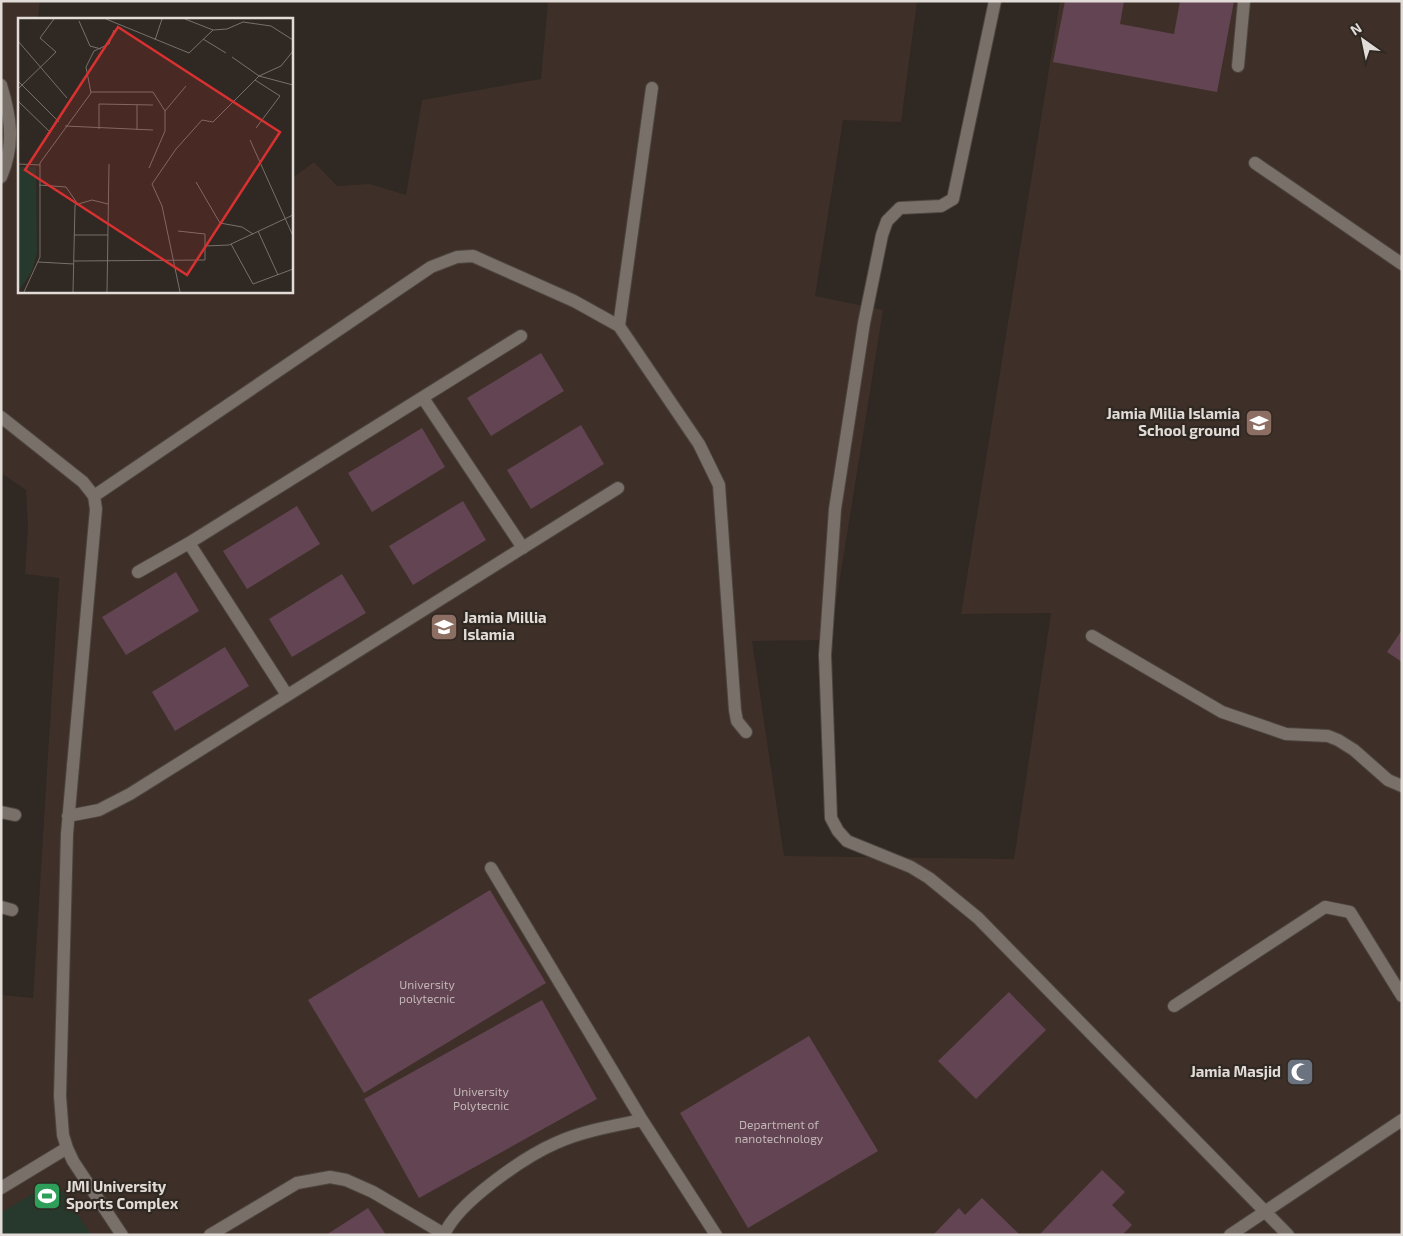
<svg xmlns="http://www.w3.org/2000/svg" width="1403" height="1236" viewBox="0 0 1403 1236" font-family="'Exo 2',sans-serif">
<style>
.built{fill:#3e3028}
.green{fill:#27382c}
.building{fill:#634452}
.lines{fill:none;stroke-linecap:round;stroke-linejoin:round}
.service-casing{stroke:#4d4540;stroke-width:14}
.minor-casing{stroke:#4d4540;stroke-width:14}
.service{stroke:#7a706a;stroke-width:12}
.minor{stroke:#7a706a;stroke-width:12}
.labels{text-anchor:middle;stroke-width:4.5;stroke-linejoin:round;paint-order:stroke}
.number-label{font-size:12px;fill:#c2b6b6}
.poi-label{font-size:15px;font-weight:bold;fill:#e2dcd8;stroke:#302822;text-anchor:end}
.inset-road{fill:none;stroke:#77706b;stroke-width:1}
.view{fill:#d73131;fill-opacity:0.15;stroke:#d73131;stroke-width:2.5}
.inset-edge{fill:none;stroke:#e2dcd8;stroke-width:2.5}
</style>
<rect width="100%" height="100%" fill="#302822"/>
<path class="built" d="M1,1H40L38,19H19V291H291V179L314,162L337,186L370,184L406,195L422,100L541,79L548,1H917L901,122L843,120L815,296L883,310L830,640L752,641L784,856L1014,859L1051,613L961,614L1060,1H1402V1235H1V995L33,998L59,578L25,574L28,527L26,490L1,473Z"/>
<path class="green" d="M55,1180L91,1235H1V1213Z"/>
<path class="building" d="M1065,1H1124L1120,24L1174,34L1180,1H1234L1217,92L1053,62Z
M541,353L564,391L491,436L467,398Z
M581,425L604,464L531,509L507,470Z
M422,428L445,467L372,512L348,473Z
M463,501L486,540L413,585L389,546Z
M297,506L320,544L247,589L223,551Z
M176,572L199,611L126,655L102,617Z
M342,574L366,613L292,657L269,619Z
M1402,630V662L1387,652Z
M225,647L249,686L175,731L152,692Z
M490,890L546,983L364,1093L308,1000Z
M1009,992L1046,1030L976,1099L938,1061Z
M542,1000L597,1099L419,1198L364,1099Z
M809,1036L878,1151L748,1228L680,1113Z
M1102,1170L1125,1192L1112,1205L1132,1225L1122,1235H1039Z
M982,1198L1020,1235L934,1234L959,1208L965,1215Z
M368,1208L386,1235H326Z"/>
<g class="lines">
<g class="service-casing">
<path id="service" d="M1255,163L1402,264
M619,326L652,88
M423,398L523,548
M138,572L189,543
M1092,636L1222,712L1286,734L1328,736L1338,740L1354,750L1388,780L1402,786
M287,695L189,543L521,336
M73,766L67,834L60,1096L63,1135L67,1148L73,1161L122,1235
M68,816L99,810L130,794L618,488
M491,868L642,1120L716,1235
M1174,1006L1325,907L1350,912L1402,996
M1,1188L67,1148
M210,1235L297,1183L330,1177L346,1180L373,1192L444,1234
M444,1235C457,1203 524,1157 556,1143C582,1131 613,1126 642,1120
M1230,1235L1402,1120"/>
</g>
<g class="minor-casing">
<path id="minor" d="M995,1L953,199L941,206L900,208L887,221L882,235L864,323L835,509L825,655L831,818L838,831L847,841L911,867L929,878L978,918L1288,1235
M1238,66L1244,1
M1,85C11,118 15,144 1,177
M1,417L83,482L94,496L96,509L73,766
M94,496L431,267L457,257L473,256L574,301L619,326L699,444L719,485L735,710L737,721L746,732
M1,812L15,815
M1,907L12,910"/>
</g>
<use href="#service" class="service"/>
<use href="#minor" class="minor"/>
</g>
<defs>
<g id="school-square" transform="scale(1.4375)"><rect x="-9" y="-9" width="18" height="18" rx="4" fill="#8d6e63" stroke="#302822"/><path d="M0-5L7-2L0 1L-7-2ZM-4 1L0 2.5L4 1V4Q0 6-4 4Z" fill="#fff"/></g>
<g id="university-square" transform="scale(1.4375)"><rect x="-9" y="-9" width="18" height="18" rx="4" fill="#8d6e63" stroke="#302822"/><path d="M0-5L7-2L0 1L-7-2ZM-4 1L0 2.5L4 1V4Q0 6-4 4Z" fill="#fff"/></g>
<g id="mosque-square" transform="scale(1.4375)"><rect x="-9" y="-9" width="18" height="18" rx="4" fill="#6b7280" stroke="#302822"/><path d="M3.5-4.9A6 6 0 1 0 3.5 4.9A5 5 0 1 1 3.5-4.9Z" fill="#fff"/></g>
<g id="stadium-square" transform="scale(1.4375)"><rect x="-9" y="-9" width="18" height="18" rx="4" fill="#2e9e5b" stroke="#302822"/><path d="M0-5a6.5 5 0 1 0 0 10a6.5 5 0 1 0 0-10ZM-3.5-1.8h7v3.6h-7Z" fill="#fff"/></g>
</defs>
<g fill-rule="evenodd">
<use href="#school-square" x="1259" y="423"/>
<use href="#university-square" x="444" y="627"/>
<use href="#mosque-square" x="1300" y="1072"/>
<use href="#stadium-square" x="47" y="1196"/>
</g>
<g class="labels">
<g class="number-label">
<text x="427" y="989">University<tspan x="427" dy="14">polytecnic</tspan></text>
<text x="481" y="1096">University<tspan x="481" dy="14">Polytecnic</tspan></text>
<text x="779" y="1129">Department of<tspan x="779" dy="14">nanotechnology</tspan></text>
</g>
<g class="poi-label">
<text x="1240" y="419">Jamia Milia Islamia<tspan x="1240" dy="17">School ground</tspan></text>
<text x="463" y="623" text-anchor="start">Jamia Millia<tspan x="463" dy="17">Islamia</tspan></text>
<text x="1281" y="1077">Jamia Masjid</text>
<text x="66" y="1192" text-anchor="start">JMI University<tspan x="66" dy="17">Sports Complex</tspan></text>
</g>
</g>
<g transform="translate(18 18)">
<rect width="275" height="275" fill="#302822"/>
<path d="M0,149H18L19,234L14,253L0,274Z" fill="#27382c"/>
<path class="inset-road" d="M88,1L171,35L195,12M167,1L195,12L209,11L225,4L253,8L275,22M61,3L72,28L83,31M185,21L208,35M137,22L144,1M0,23L49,80M214,39L241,58L275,67M237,62L262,78L238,110M0,63L41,104M0,71L38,34L22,20L36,1M73,74H135L147,93V113L131,150M0,83L33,115M119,87V112M147,93L168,68M47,108L135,112M81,111V86L135,87M232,122L275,218M0,146L22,147M178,164L202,205L224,209L235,216M21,167L48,169L59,185M240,213L260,257M56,217H90M213,226L235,266L275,251M187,228L211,227L275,197M56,243L187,242V216L160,213M20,244L56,246M6,274L22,239V145L73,75L68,49L76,33L91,26L96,12M55,274L57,187L74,182L90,186M89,274L91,146M162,274L144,188L134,166L158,131L184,102L195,104L241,58L263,48L275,33"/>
<path class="view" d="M100,9L262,114L169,257L7,152Z"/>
<rect width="275" height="275" class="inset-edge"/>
</g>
<rect width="1403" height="1236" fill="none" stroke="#e2dcd8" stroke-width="5"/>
<g transform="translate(1363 40) rotate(327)" stroke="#302822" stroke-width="4" paint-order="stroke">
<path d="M0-4L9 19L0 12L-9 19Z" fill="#e2dcd8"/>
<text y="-8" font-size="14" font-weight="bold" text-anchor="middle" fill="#e2dcd8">N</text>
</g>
</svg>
